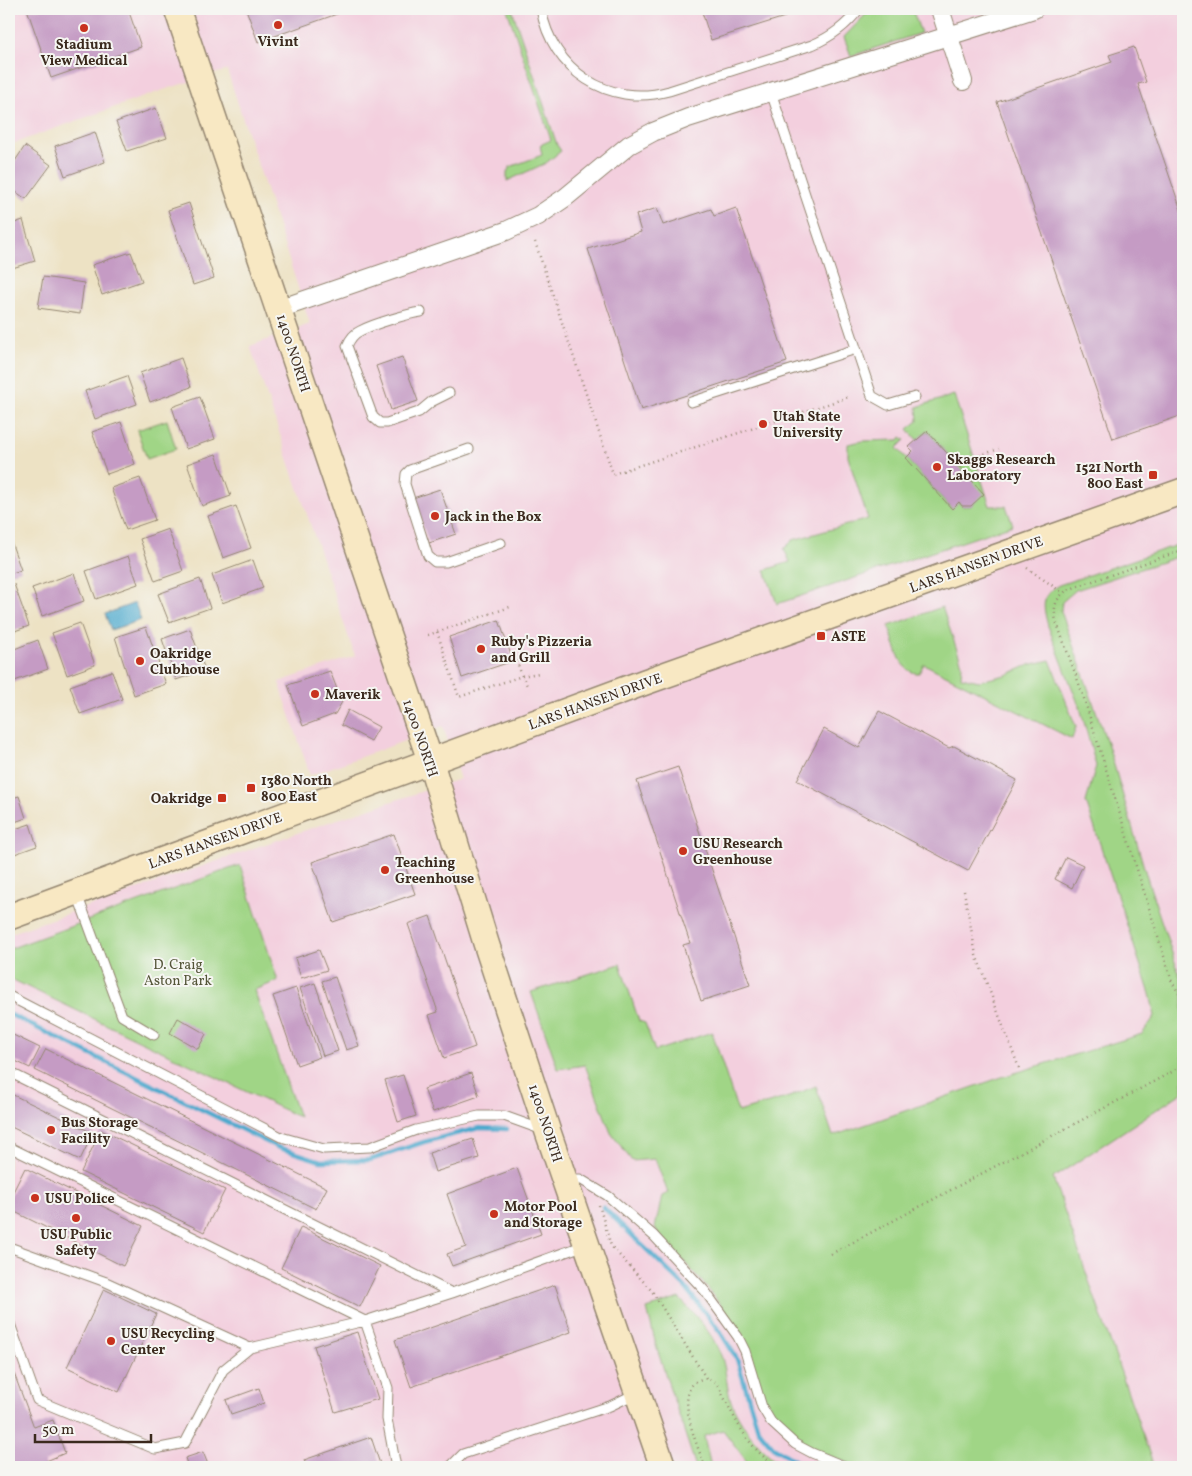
<svg xmlns="http://www.w3.org/2000/svg" width="1192" height="1476" viewBox="0 0 1192 1476" font-family="Vollkorn,serif">
<style>
.built{fill:#f3cfde}
.green{fill:#a0d586;stroke:#6e8052}
.water{fill:#50aace;stroke:#466a76}
.lines{fill:none;stroke-linecap:round;stroke-linejoin:round}
.stream{stroke:#50aace;stroke-width:4.5}
.building{fill:#c59bc4}
.service-casing{stroke:#948671;stroke-width:11}
.minor-casing{stroke:#948671;stroke-width:20}
.secondary-casing{stroke:#948671;stroke-width:28}
.path{stroke:#948671;stroke-width:2.5;stroke-dasharray:1 4;stroke-linecap:butt}
.service{stroke:#fff;stroke-width:9}
.minor{stroke:#fff;stroke-width:18}
.secondary{stroke:#f8e8c3;stroke-width:25}
.poi-dot{fill:#c8321e;stroke:#f6f6f2;stroke-width:2}
.labels{text-anchor:middle;stroke-width:4;stroke-linejoin:round;paint-order:stroke}
.poi-label{font-size:14px;font-weight:bold;fill:#3b2a1e;stroke:#f6f6f2;text-anchor:start}
.street-label{font-size:14px;fill:#3b2a1e;stroke:#f6f6f2}
.park-label{font-size:14px;fill:#545538;stroke:#f6f6f2}
</style>
<rect width="100%" height="100%" fill="#f6f6f2"/>
<filter id="ink" filterUnits="userSpaceOnUse"><feTurbulence type="fractalNoise" baseFrequency=".02" numOctaves="2"/><feDisplacementMap in="SourceGraphic" scale="10" xChannelSelector="R" yChannelSelector="G"/><feConvolveMatrix kernelMatrix="1 2 1 2 8 2 1 2 1" color-interpolation-filters="sRGB"/></filter>
<filter id="wash" filterUnits="userSpaceOnUse"><feTurbulence type="fractalNoise" baseFrequency=".0096" numOctaves="4" result="noise"/><feDisplacementMap in="SourceGraphic" scale="20" xChannelSelector="R" yChannelSelector="G"/><feGaussianBlur stdDeviation="1.12" result="paint"/><feColorMatrix in="noise" values="0 0 0 0 0 0 0 0 0 0 0 0 0 0 0 0 0 1.4 0 .05"/><feComposite in="paint" operator="in"/></filter>
<g filter="url(#wash)">
<rect width="100%" height="100%" fill="#ede2c4"/>
<path class="built" d="M9,9H1183V1467H9V934L326,823L460,779L443,726L383,749L310,775L279,682L355,656L250,346L310,324L227,70L163,90L9,145Z"/>
<path class="green" d="M507,9H512L557,145L561,151L546,163L507,181V172L510,167L542,155L540,145L551,140Z
M871,9H912L921,33L851,56L844,37Z
M954,395L990,506H1006L1013,525L777,604L765,570L790,562L784,549L793,540L868,519L848,457V444L862,441L899,440L901,437L905,440L897,448L951,508L959,502L962,506H971L983,494L927,431L917,440L908,429L918,421L917,407Z
M167,420L176,449L147,459L137,430Z
M1183,543V555L1076,590L1062,602L1061,611L1109,748L1148,881L1183,986V1092L1053,1178L1154,1467H861C825,1455 784,1441 765,1404C755,1383 753,1357 741,1336C720,1298 689,1267 660,1236L655,1228L662,1196L668,1193L655,1159L632,1161L611,1133L585,1065L558,1069L531,992L620,964L639,1021L645,1023L655,1051L712,1032L738,1112L789,1097L816,1086L833,1136L1002,1077L1142,1034L1155,1016L1150,994L1086,802L1096,766L1081,711L1048,626C1043,607 1040,595 1059,585Z
M942,607L962,664L961,677L979,681L1006,675L1029,665L1050,660L1076,727L1072,739L924,664L919,673C900,675 894,641 889,626Z
M240,865L278,981L254,990L299,1117L9,978V949Z
M679,1298C695,1315 711,1331 720,1353C726,1366 726,1383 730,1398C737,1421 764,1457 787,1467H751L723,1430L704,1436L711,1467H696L657,1349L647,1309Z"/>
<path class="water" d="M135,603L141,620L111,630L105,614Z"/>
<g class="lines">
<path class="stream" d="M9,1014L277,1147L321,1161L370,1160L424,1142L479,1128L507,1129
M603,1207L685,1287L721,1333L737,1359L758,1429L773,1447L805,1467"/>
</g>
<g id="blocks">
<path class="building" d="M27,9H128L141,47L51,78Z
M246,9H351L258,42Z
M701,9H804V11L711,40Z
M1134,47L1146,82L1138,84L1183,216V415L1113,439L997,102L1112,62L1109,55Z
M156,108L167,138L127,151L116,122Z
M95,132L105,162L65,176L55,146Z
M25,146L51,165L26,199L9,187V170Z
M189,203L214,278L193,285L168,210Z
M657,208L663,225L711,209L714,216L736,208L787,362L641,410L588,249L641,232L636,215Z
M23,220L35,261L9,269V225Z
M131,252L142,281L102,295L92,265Z
M43,277L84,283L80,314L38,308Z
M402,357L418,401L391,410L376,366Z
M181,358L191,387L150,402L140,373Z
M127,376L137,404L95,419L85,391Z
M200,397L215,439L186,449L172,407Z
M121,422L135,464L107,474L92,432Z
M927,431L984,494L971,506H962L959,502L952,509L906,458L913,451L909,447Z
M216,454L231,496L202,506L187,464Z
M140,478L155,520L126,530L111,488Z
M440,489L456,534L429,543L413,498Z
M236,506L251,548L223,558L208,516Z
M168,529L183,571L155,581L140,539Z
M9,536L21,570L9,574Z
M128,556L138,584L96,599L86,571Z
M253,560L263,588L222,603L212,575Z
M74,573L84,601L42,616L32,588Z
M200,579L210,608L169,622L158,594Z
M14,584L29,626L9,633V586Z
M499,620L513,661L462,678L449,637Z
M80,623L95,665L67,675L52,633Z
M146,627L166,684L134,695L115,637Z
M190,629L205,670L176,680L162,639Z
M38,640L48,669L9,683V651Z
M112,671L122,699L80,714L70,686Z
M330,671L342,702L335,714L303,726L288,685Z
M348,710L379,727L371,741L341,725Z
M879,711L949,748L954,746L1017,780L968,871L797,780L824,729L859,748Z
M678,767L750,985L701,1001L683,945L690,943L637,781Z
M19,796L26,818L9,824V799Z
M30,824L37,846L9,856V831Z
M394,834L415,894L333,922L312,862Z
M1066,857L1083,865L1072,888L1055,879Z
M430,916L475,1047L444,1058L429,1015L438,1012L408,924Z
M319,950L327,970L301,978L295,958Z
M335,977L359,1046L346,1050L322,981Z
M315,983L338,1051L323,1056L300,988Z
M296,988L320,1057L297,1065L273,996Z
M178,1018L206,1034L198,1049L170,1033Z
M9,1033L40,1048L30,1068L9,1058Z
M46,1049L327,1188L316,1209L35,1070Z
M471,1073L479,1096L433,1112L424,1089Z
M403,1075L416,1116L398,1122L385,1080Z
M9,1093L93,1133L80,1160L9,1126Z
M101,1130L225,1190L204,1232L81,1172Z
M473,1139L479,1158L435,1172L429,1153Z
M25,1168L143,1226L123,1266L9,1209V1200Z
M517,1168L541,1234L452,1266L447,1254L466,1247L447,1194Z
M301,1227L380,1266L360,1307L281,1268Z
M555,1285L571,1332L411,1387L395,1340Z
M104,1289L156,1314L119,1392L67,1367Z
M357,1332L378,1399L335,1412L314,1346Z
M9,1360L34,1427L53,1420L65,1453L44,1462L46,1467H9Z
M259,1388L264,1403L231,1414L226,1400Z
M371,1437L381,1467H307L304,1460Z
M203,1452L209,1467H188L185,1458Z"/>
</g>
</g>
<g filter="url(#ink)">
<use href="#blocks" fill-opacity="0" stroke="#948671" stroke-width="1"/>
<g class="lines">
<g class="service-casing">
<path id="service" d="M541,9C552,70 608,108 669,91L812,45C831,37 847,25 859,9
M771,92L872,396L888,405L915,397
M421,312C407,314 373,324 360,331C353,334 350,339 347,346L373,417L380,423H387L419,412L431,402L449,393
M691,402L856,349
M469,449L410,470L406,474L405,484L428,556L435,562H446L501,543
M77,894L122,1016L154,1035
M9,996L281,1137L324,1149L370,1147L416,1130L479,1116H504L543,1130
M9,1072L452,1293
M9,1147L365,1321L388,1388L387,1419L396,1467
M566,1179H580L608,1196L654,1236L705,1291L738,1337L745,1351L762,1407L771,1422L795,1444L812,1453L846,1467
M9,1247L106,1282L250,1348L365,1321L452,1293L585,1245
M9,1321L37,1400L155,1449L185,1443L223,1370L250,1348
M450,1467L463,1454L610,1406L635,1394"/>
</g>
<g class="minor-casing">
<path id="minor" d="M940,9L963,81
M279,309L506,231L538,216L566,197L629,145L653,132L688,118L1034,9"/>
</g>
<g class="secondary-casing">
<path id="secondary" d="M177,9L430,760L486,943L548,1132L663,1467
M9,917L645,682L1183,491"/>
</g>
<path class="path" d="M535,242L613,474L849,397
M975,457L999,449
M1183,550L1067,590C1055,600 1053,606 1056,621L1082,692L1172,982L1183,1000
M1027,568L1063,593
M437,632L459,697L522,676L539,673
M428,635L513,606
M515,656L522,676L528,687
M964,891L976,955L1019,1068
M599,1205L611,1246L652,1291L706,1378
M831,1254L1183,1066
M705,1467C699,1449 672,1391 699,1380C706,1377 711,1379 717,1384C735,1417 744,1445 777,1467"/>
<use href="#service" class="service"/>
<use href="#minor" class="minor"/>
<use href="#secondary" class="secondary"/>
</g>
</g>
<g class="poi-dot">
<circle cx="278" cy="25" r="5"/>
<circle cx="84" cy="28" r="5"/>
<circle cx="763" cy="424" r="5"/>
<circle cx="937" cy="467" r="5"/>
<rect x="1148" y="470" width="10" height="10" rx="2.5"/>
<circle cx="435" cy="516" r="5"/>
<rect x="816" y="631" width="10" height="10" rx="2.5"/>
<circle cx="481" cy="649" r="5"/>
<circle cx="140" cy="661" r="5"/>
<circle cx="315" cy="694" r="5"/>
<rect x="246" y="783" width="10" height="10" rx="2.5"/>
<rect x="217" y="793" width="10" height="10" rx="2.5"/>
<circle cx="683" cy="851" r="5"/>
<circle cx="385" cy="870" r="5"/>
<circle cx="51" cy="1130" r="5"/>
<circle cx="35" cy="1198" r="5"/>
<circle cx="494" cy="1214" r="5"/>
<circle cx="76" cy="1218" r="5"/>
<circle cx="111" cy="1341" r="5"/>
</g>
<g class="labels">
<g class="poi-label">
<text x="278" y="46" text-anchor="middle">Vivint</text>
<text x="84" y="49" text-anchor="middle">Stadium<tspan x="84" dy="16">View Medical</tspan></text>
<text x="773" y="421">Utah State<tspan x="773" dy="16">University</tspan></text>
<text x="947" y="464">Skaggs Research<tspan x="947" dy="16">Laboratory</tspan></text>
<text x="1143" y="472" text-anchor="end">1521 North<tspan x="1143" dy="16">800 East</tspan></text>
<text x="445" y="521">Jack in the Box</text>
<text x="831" y="641">ASTE</text>
<text x="491" y="646">Ruby's Pizzeria<tspan x="491" dy="16">and Grill</tspan></text>
<text x="150" y="658">Oakridge<tspan x="150" dy="16">Clubhouse</tspan></text>
<text x="325" y="699">Maverik</text>
<text x="261" y="785">1380 North<tspan x="261" dy="16">800 East</tspan></text>
<text x="212" y="803" text-anchor="end">Oakridge</text>
<text x="693" y="848">USU Research<tspan x="693" dy="16">Greenhouse</tspan></text>
<text x="395" y="867">Teaching<tspan x="395" dy="16">Greenhouse</tspan></text>
<text x="61" y="1127">Bus Storage<tspan x="61" dy="16">Facility</tspan></text>
<text x="45" y="1203">USU Police</text>
<text x="504" y="1211">Motor Pool<tspan x="504" dy="16">and Storage</tspan></text>
<text x="76" y="1239" text-anchor="middle">USU Public<tspan x="76" dy="16">Safety</tspan></text>
<text x="121" y="1338">USU Recycling<tspan x="121" dy="16">Center</tspan></text>
</g>
<g class="street-label">
<text transform="translate(294 353) rotate(72)" y="5">1400 NORTH</text>
<text transform="translate(976 564) rotate(-20)" y="5">LARS HANSEN DRIVE</text>
<text transform="translate(595 701) rotate(-20)" y="5">LARS HANSEN DRIVE</text>
<text transform="translate(421 738) rotate(71)" y="5">1400 NORTH</text>
<text transform="translate(215 840) rotate(-20)" y="5">LARS HANSEN DRIVE</text>
<text transform="translate(546 1123) rotate(72)" y="5">1400 NORTH</text>
</g>
<g class="park-label">
<text x="178" y="969">D. Craig<tspan x="178" dy="16">Aston Park</tspan></text>
</g>
</g>
<rect width="1192" height="1476" fill="none" stroke="#f6f6f2" stroke-width="30"/>
<path d="M35 1434v8h116v-8" fill="none" stroke="#3b2a1e" stroke-width="2.5"/>
<text x="42" y="1434" font-size="15" fill="#3b2a1e" stroke="#f6f6f2" stroke-width="4" paint-order="stroke">50 m</text>
</svg>
